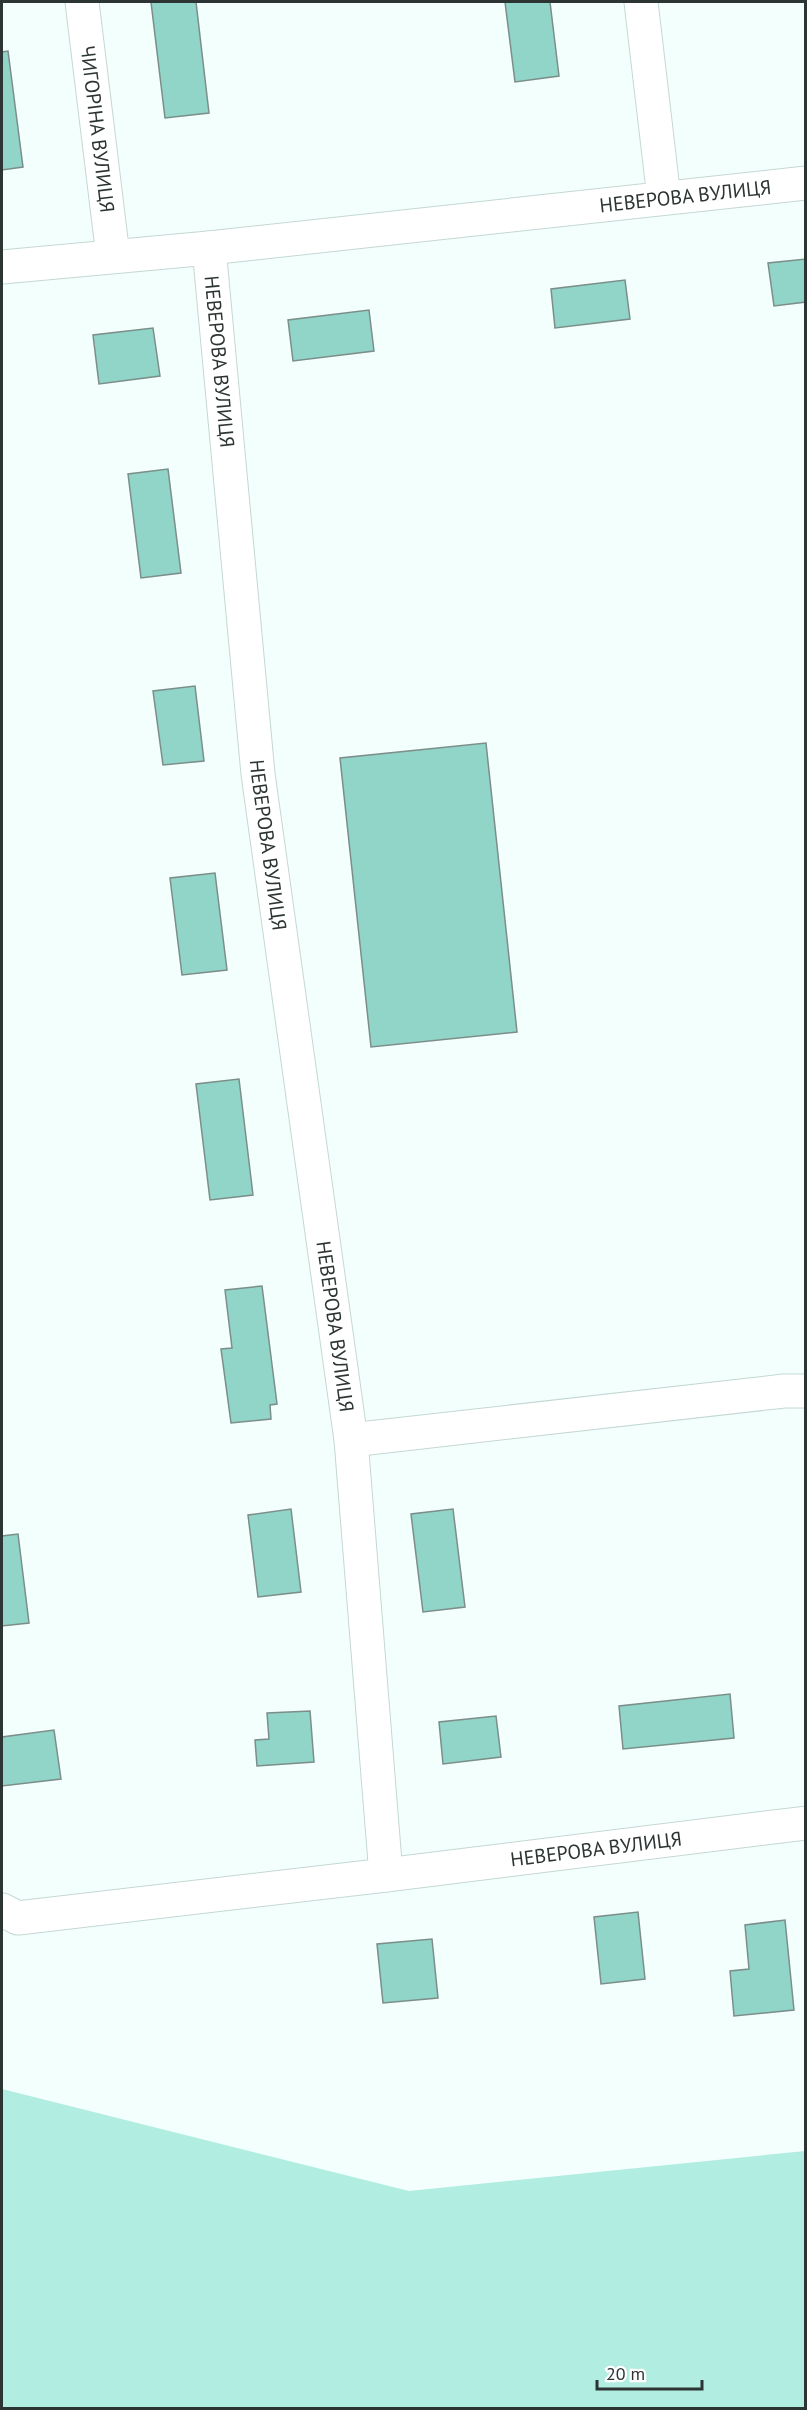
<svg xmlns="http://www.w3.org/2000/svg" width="807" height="2410" viewBox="0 0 807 2410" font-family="'PT Sans',sans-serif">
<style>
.green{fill:#b2ede2}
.building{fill:#91d4c8;stroke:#7b8e8a;stroke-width:1.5}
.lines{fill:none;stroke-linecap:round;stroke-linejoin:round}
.minor-casing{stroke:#c4d8d4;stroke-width:35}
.minor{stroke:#fff;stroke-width:33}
.labels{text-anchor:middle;stroke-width:4.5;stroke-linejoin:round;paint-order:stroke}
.street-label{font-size:20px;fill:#2d3534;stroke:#fff}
</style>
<rect width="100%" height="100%" fill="#f2fffc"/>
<path class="green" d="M2,2089L409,2191L805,2151V2408H2Z"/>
<path class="building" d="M151,2H196L209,113L165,118Z
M505,2H550L559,76L515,82Z
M8,51L23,167L2,170V52Z
M806,259V302L774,306L768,263Z
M625,280L630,319L555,328L551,289Z
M369,310L374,351L293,361L288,320Z
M153,328L160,376L99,384L93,335Z
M168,469L181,573L141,578L128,474Z
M195,686L204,761L163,765L153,691Z
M486,743L517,1032L371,1047L340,758Z
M215,873L227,970L182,975L170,878Z
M239,1079L253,1195L210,1200L196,1084Z
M262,1286L277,1404L270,1405L271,1419L231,1423L221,1349L232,1348L225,1290Z
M291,1509L301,1592L258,1597L248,1515Z
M453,1509L465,1607L423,1612L411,1514Z
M18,1534L29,1623L2,1626V1536Z
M730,1694L734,1738L623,1749L619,1706Z
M310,1711L314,1762L257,1766L255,1740L269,1739L267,1713Z
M496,1716L501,1757L443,1764L439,1722Z
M54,1730L61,1779L2,1786V1737Z
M638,1912L645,1979L601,1984L594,1917Z
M785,1920L794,2010L734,2016L730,1971L749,1969L745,1925Z
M432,1939L438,1998L383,2003L377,1944Z"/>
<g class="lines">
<g class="minor-casing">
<g id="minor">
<path id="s1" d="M82,2L113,256"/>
<path d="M641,2L664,198"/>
<path id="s2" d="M209,248L258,774L351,1440L386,1875"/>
<path id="s3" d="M2,267L209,248L806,183"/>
<path d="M351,1440L784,1391H806"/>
<path id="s4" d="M2,1910L18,1918L386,1875L806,1823"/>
</g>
</g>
<use href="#minor" class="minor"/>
</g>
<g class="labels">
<g class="street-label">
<text dy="7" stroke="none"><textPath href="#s1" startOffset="128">ЧИГОРІНА ВУЛИЦЯ</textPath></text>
<text dy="7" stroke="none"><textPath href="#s3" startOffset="687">НЕВЕРОВА ВУЛИЦЯ</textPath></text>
<text dy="7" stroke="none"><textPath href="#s2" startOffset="114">НЕВЕРОВА ВУЛИЦЯ</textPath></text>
<text dy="7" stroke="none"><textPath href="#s2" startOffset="600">НЕВЕРОВА ВУЛИЦЯ</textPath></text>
<text dy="7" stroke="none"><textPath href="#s2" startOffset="1086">НЕВЕРОВА ВУЛИЦЯ</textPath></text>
<text dy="7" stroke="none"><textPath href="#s4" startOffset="600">НЕВЕРОВА ВУЛИЦЯ</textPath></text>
</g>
</g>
<rect width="807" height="2410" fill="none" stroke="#2d3534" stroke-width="6"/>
<path d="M597 2380v9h105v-9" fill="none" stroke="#2d3534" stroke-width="3"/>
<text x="606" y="2380" font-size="18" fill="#2d3534" stroke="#ffffff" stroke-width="4.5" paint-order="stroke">20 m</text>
</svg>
